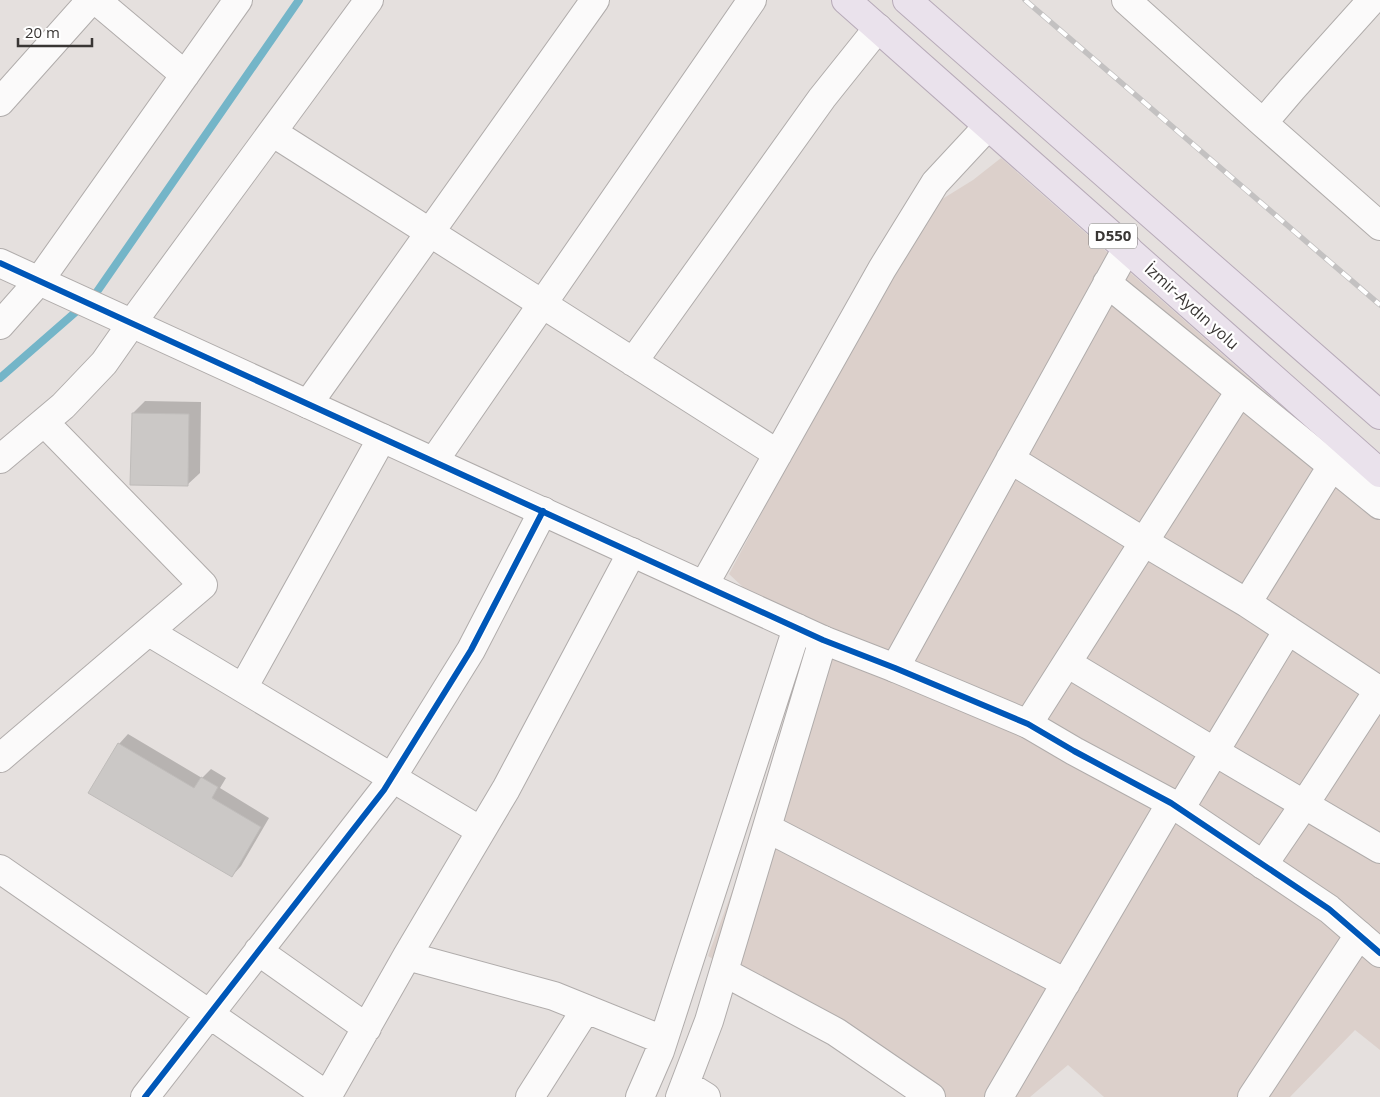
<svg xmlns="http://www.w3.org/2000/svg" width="1380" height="1097" viewBox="0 0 1380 1097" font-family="'Open Sans',sans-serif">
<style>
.built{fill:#dcd0cb}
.shadow{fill:#0003}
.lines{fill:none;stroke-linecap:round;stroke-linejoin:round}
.stream{stroke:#74b5c8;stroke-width:8}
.building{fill:#cbc8c6;stroke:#bfbcba}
.minor-casing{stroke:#b0acab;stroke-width:30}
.tertiary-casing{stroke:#b0acab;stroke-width:30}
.trunk-casing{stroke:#b7aab8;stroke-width:30}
.minor{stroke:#fbfafa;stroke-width:28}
.tertiary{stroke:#fbfafa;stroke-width:28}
.trunk{stroke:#eae2ec;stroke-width:28}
.rail-casing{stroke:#c3c1c1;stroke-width:5.5}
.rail{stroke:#fff;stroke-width:4;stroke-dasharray:11;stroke-linecap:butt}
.cycleway-casing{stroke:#fff;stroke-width:9}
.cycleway{stroke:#0057b8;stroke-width:6}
.labels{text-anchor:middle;stroke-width:4.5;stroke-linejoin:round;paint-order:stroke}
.shield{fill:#fff;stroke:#747271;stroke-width:1}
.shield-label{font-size:15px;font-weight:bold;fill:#393634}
.street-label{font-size:16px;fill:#393634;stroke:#fff}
</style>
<rect width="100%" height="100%" fill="#e5e0de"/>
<path class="built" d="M1001,158L1380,494V1050L1355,1030L1290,1097H1104L1068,1065L1030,1097H932L708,956L819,658L729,574L815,413L931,206L973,180Z"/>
<path class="shadow" d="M145,401L201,402L200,473L187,485L133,413Z
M128,734L202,778L211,769L226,778L220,788L269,818L241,866L232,876L119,744Z"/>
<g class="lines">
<path class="stream" d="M0,378L94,296L299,0"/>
</g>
<path class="building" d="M132,413L189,414L188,486L130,485Z
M118,743L194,788L201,777L218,787L212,798L261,827L232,877L88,793Z"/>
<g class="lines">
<g class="minor-casing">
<path id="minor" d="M96,0L185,75
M1126,0L1263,123L1380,226
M0,102L91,0
M1263,123L1292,89L1372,0
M272,132L778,454
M1107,283L1380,505
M0,325L39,281L238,0
M633,362L822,98L878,28
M308,404L595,0
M0,459L63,406L104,363L132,323L369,0
M1010,459L1144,542L1247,603L1380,691
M434,461L752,0
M704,585L882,269L935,183L988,126
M1247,603L1332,466
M149,632L481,831
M1067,663L1215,752L1380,849
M895,668L1127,248
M243,688L382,438
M1028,724L1240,391
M0,758L203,585L44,422
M1180,809L1288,630
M767,828L1066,983
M1263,865L1304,805L1380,688
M0,869L329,1097
M258,951L367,1028
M407,956L554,996L663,1040
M724,972L836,1032L931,1097
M685,1084L706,1097
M145,1097L384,790L471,650L543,511
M327,1097L407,956L506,789L632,552
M530,1097L586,1009
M640,1097L660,1051L797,628
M680,1097L709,1021L823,640
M999,1097L1171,803
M1252,1097L1359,935"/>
</g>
<g class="tertiary-casing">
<path id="tertiary" d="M0,263L823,640L895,668L1028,724L1074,751L1171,803L1329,909L1380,953"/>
</g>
<g class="trunk-casing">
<path id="trunk" d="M846,0L1380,473
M907,0L1380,415"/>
</g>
<use href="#minor" class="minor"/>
<use href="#tertiary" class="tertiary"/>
<use href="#trunk" class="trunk"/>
<g class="rail-casing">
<path id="rail" d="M1025,0L1380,305"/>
</g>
<use href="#rail" class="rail"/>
<g class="cycleway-casing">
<path id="cycleway" d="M0,263L823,640L895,668L1028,724L1074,751L1171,803L1329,909L1380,953
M145,1097L384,790L471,650L543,511"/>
</g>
<use href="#cycleway" class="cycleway"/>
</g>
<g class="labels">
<rect class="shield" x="1089" y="223.5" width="48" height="25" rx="4"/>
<g class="shield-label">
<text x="1113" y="241">D550</text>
</g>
<g class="street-label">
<text transform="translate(1192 306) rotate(42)" y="6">İzmir-Aydın yolu</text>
</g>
</g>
<path d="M18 38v8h74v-8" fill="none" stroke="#393634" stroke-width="2.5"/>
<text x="25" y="38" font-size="15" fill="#393634" stroke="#ffffff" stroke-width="4" paint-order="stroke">20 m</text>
</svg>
